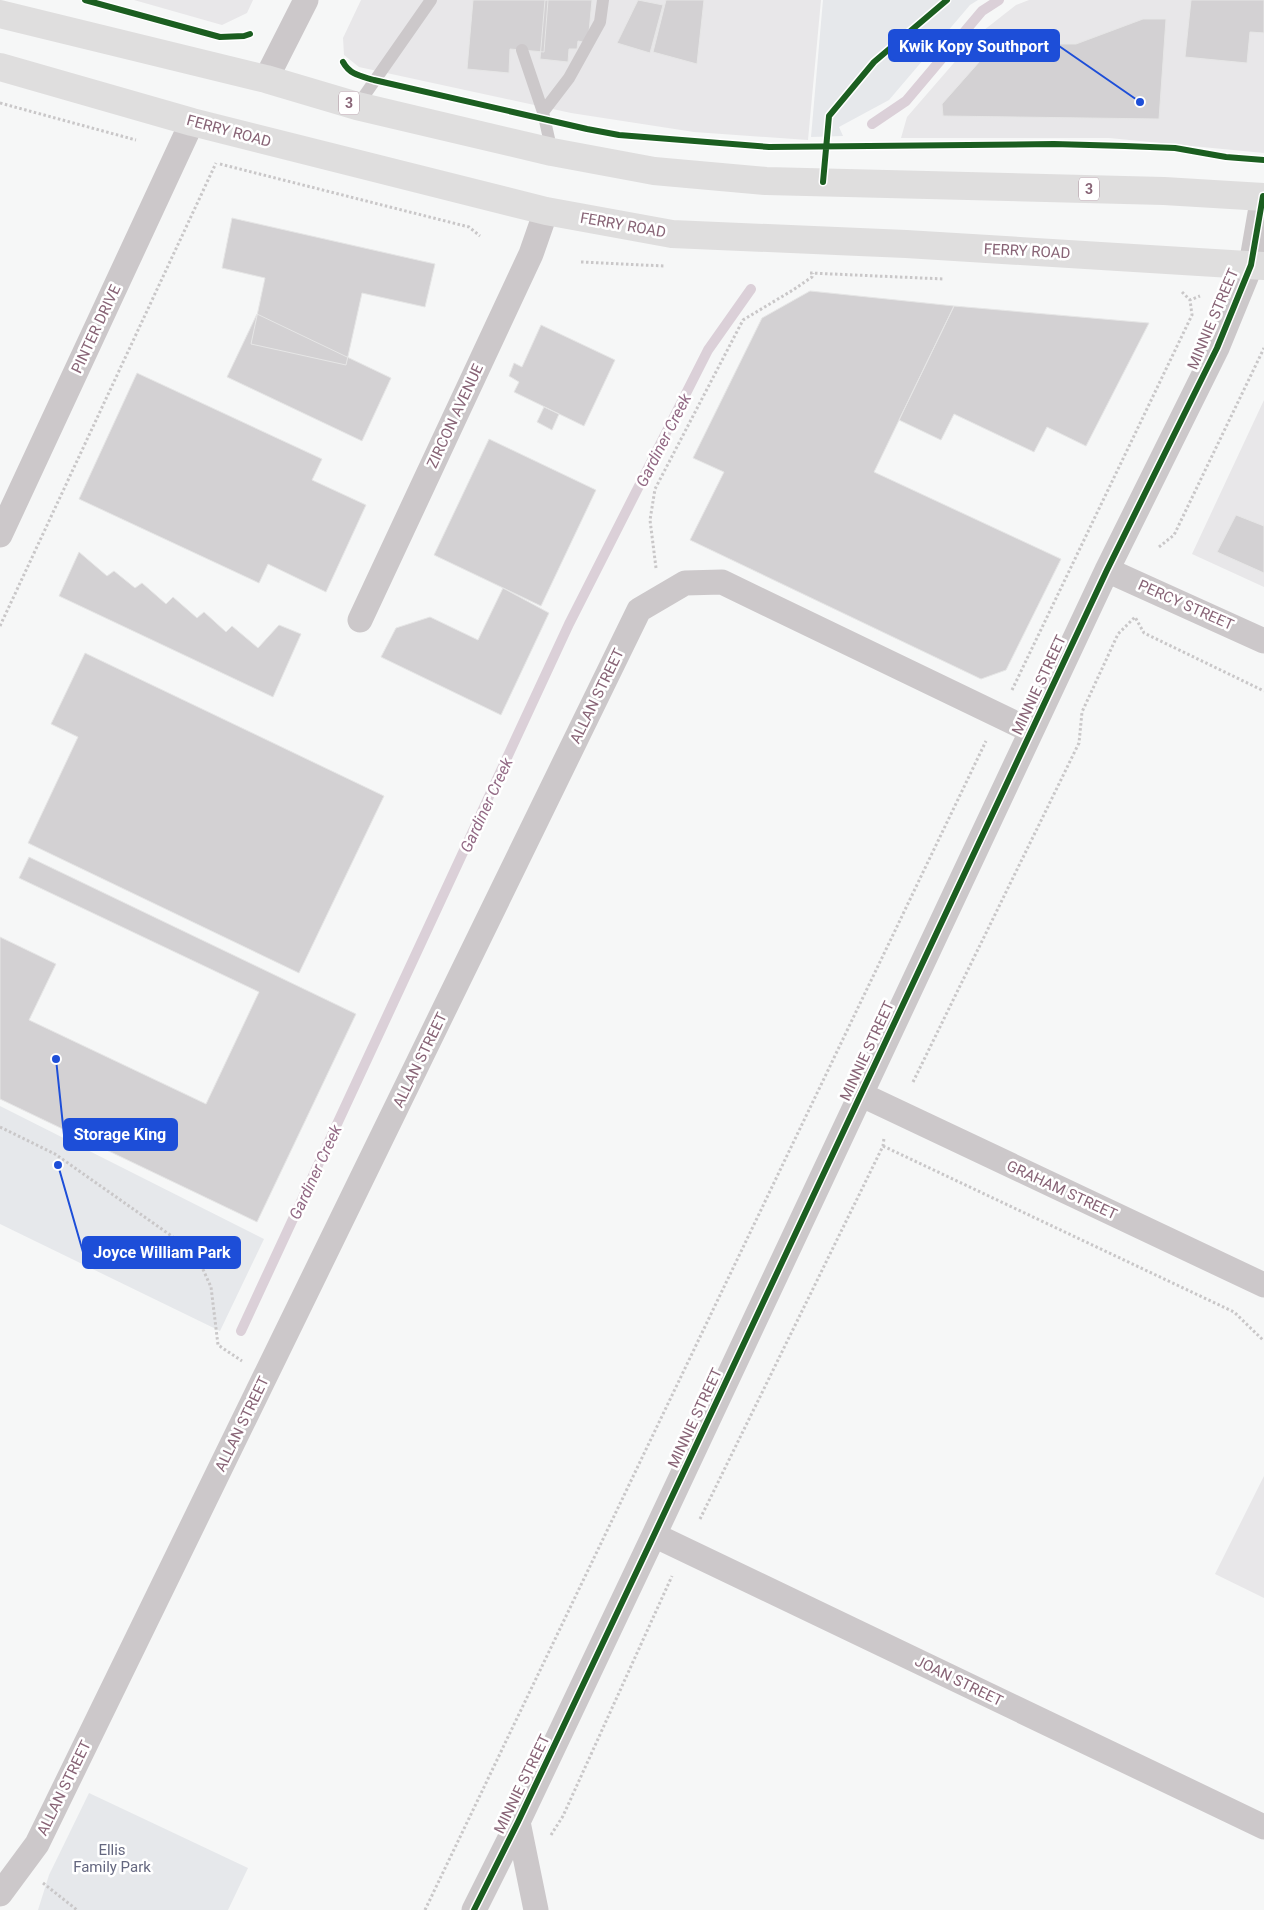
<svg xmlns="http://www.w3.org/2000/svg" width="1264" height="1910" viewBox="0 0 1264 1910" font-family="Roboto,sans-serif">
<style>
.built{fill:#e8e7e9}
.green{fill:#e6e8eb}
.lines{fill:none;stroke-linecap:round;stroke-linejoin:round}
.stream{stroke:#dbd0d8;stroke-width:10}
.building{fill:#d3d1d3;stroke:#e6e6e6}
.path{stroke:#c9c7c8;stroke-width:3;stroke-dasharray:2.5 2.5;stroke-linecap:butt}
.lane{stroke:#ccc8ca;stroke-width:12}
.street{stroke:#ccc8ca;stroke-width:25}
.primary{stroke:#dfdede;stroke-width:28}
.cycleway-casing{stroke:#fff;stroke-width:9}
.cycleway{stroke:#1b5e20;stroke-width:6}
.labels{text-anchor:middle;stroke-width:5;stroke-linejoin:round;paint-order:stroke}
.shield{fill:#fff;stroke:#ac929f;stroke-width:1}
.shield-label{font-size:14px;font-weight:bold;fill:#886476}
.street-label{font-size:15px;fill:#886476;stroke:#fff}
.park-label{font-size:15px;fill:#64677f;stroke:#fff}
.water-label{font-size:16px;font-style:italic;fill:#936a85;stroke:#fff}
.leader{fill:none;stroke:#1d4ed8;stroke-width:2}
.callout-dot{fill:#1d4ed8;stroke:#fff;stroke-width:2}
.callout{fill:#1d4ed8;stroke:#1d4ed8;stroke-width:2}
.callout-label{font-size:16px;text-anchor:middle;font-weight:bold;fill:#fff}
</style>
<rect width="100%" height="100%" fill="#f6f7f7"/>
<path class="built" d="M134,0H253L247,13L222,25Z
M361,0H821L808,140L694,132L571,113L359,67L344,55L343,38Z
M1029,0H1264V153L1109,138H901L907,117L979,34L1016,5Z
M1264,400V587L1192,554Z
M1264,1476V1598L1215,1574Z"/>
<path class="green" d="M823,0H978L970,5L889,100L839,127L843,136L811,137Z
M0,1106L264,1239L220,1331L0,1224Z
M89,1793L248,1868L228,1910H38L49,1875Z"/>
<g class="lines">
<path class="stream" d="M872,124L906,101L982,11L999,0
M241,1331L569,624L708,350L751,289"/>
</g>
<path class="building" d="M473,0H548L544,52L510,49L509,73L467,69Z
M545,0H592L588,43L578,41L577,49H569L568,62L540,59Z
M638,0L663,5L650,53L617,43Z
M666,0H704L697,64L653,52Z
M1191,0H1264V33L1250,32L1247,63L1185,57Z
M1143,19H1166L1159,119L943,116L942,104L995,44H1076Z
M232,218L435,264L425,307L362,293L346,365L251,344L265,278L222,268Z
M810,291L954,306L874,472L1061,559L1006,670L981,679L690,540L724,472L693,458L762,318Z
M954,306L1149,323L1086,446L1047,427L1034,452L954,414L941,440L899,420Z
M257,314L391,378L362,441L227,377Z
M541,325L615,360L584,426L514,392L519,382L509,376L514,363L522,367Z
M137,373L322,459L312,480L366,505L326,592L268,564L259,583L79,499Z
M544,407L559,414L552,430L537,422Z
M489,439L596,490L541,606L434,555Z
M1236,515L1264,526V573L1217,552Z
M79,552L107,576L114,571L135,588L142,583L166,604L173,597L197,618L204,612L226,632L232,626L258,648L279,625L301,634L273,697L59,596Z
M503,588L549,613L501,715L381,657L396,628L430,617L478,640Z
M85,653L384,796L299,973L28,843L78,737L51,724Z
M29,857L356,1014L257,1222L0,1099V937L56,964L29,1020L206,1104L259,992L19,878Z"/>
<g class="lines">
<path class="path" d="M0,103L136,140
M220,164L469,227L480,236
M581,262L664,266
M810,273L944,279
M1182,292L1190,300
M1159,547L1174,535L1264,348
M656,568L650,520L655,489L743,320L793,290L812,277L813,273
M0,626L216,163
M1012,690L1192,315L1190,300L1200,296
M913,1082L1079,743L1082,712L1118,634L1135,617L1144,633L1264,691
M0,1127L55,1154L183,1244L201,1265L211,1287L218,1345L242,1361
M883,1146L1234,1312L1264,1341
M700,1519L883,1146L884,1138
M551,1835L563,1816L672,1576
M43,1883L77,1910
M425,1910L986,741"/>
<path class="lane" d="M522,50L543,112L552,152
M357,106L431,0
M543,112L569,78L600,22L603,0"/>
<path class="street" d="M266,79L306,0
M0,535L192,122
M1107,570L1264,641
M360,620L531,254L546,211
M860,1094L1264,1285
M654,1535L1264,1827
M518,1822L536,1910
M0,1894L37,1844L639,610L685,583L722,582L1031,731
M474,1910L518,1822L654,1535L1107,570L1217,348L1251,265L1263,196"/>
<path class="primary" d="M0,14L266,79L357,106L552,152L654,171L766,181L1164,191L1264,197
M0,67L192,122L546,211L672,234L906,244L1264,266"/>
<g class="cycleway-casing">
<path id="cycleway" d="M85,0L220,37L244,36L250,34
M343,62C350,75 361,76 374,80L587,129L619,135L769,147L1054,144L1125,146L1175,148L1226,157L1264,160
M823,182L829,116L874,62L947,0
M474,1910L518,1822L654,1535L1107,570L1217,348L1251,265L1263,196"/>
</g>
<use href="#cycleway" class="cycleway"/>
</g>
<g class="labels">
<g class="shield">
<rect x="339" y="91.5" width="20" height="23" rx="4"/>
<rect x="1079" y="177.5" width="20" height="23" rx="4"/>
</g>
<g class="shield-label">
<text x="349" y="108">3</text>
<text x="1089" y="194">3</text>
</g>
<g class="street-label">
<text transform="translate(229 131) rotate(15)" y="5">FERRY ROAD</text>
<text transform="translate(623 225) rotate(10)" y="5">FERRY ROAD</text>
<text transform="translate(1027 251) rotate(3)" y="5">FERRY ROAD</text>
<text transform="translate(1213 319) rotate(-67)" y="5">MINNIE STREET</text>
<text transform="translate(96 329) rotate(-65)" y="5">PINTER DRIVE</text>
<text transform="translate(455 416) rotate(-65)" y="5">ZIRCON AVENUE</text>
<text transform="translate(1186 605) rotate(24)" y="5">PERCY STREET</text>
<text transform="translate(1039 685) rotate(-65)" y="5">MINNIE STREET</text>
<text transform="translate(597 696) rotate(-64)" y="5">ALLAN STREET</text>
<text transform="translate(867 1051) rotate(-65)" y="5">MINNIE STREET</text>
<text transform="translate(420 1060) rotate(-64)" y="5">ALLAN STREET</text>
<text transform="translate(1062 1190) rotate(25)" y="5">GRAHAM STREET</text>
<text transform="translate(695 1418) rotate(-65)" y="5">MINNIE STREET</text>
<text transform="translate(242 1424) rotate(-64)" y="5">ALLAN STREET</text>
<text transform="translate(959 1681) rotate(26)" y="5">JOAN STREET</text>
<text transform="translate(522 1784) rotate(-64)" y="5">MINNIE STREET</text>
<text transform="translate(64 1788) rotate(-64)" y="5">ALLAN STREET</text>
</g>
<g class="park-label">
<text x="112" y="1855">Ellis<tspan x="112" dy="17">Family Park</tspan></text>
</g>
<g class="water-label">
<text transform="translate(663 440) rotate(-63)" y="6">Gardiner Creek</text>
<text transform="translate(486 805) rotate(-65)" y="6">Gardiner Creek</text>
<text transform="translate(315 1172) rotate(-65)" y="6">Gardiner Creek</text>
</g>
</g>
<path class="leader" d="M1140 102L1059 46M56 1059L64 1135M58 1165L83 1252"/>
<g class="callout-dot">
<circle cx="1140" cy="102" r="5"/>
<circle cx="56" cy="1059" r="5"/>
<circle cx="58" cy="1165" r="5"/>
</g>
<g class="callout">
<rect x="889" y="30" width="170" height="31" rx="5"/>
<rect x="64" y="1119" width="113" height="31" rx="5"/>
<rect x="83" y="1237" width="157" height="31" rx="5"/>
</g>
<g class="callout-label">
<text x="974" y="52">Kwik Kopy Southport</text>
<text x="120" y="1140">Storage King</text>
<text x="162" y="1258">Joyce William Park</text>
</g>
</svg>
